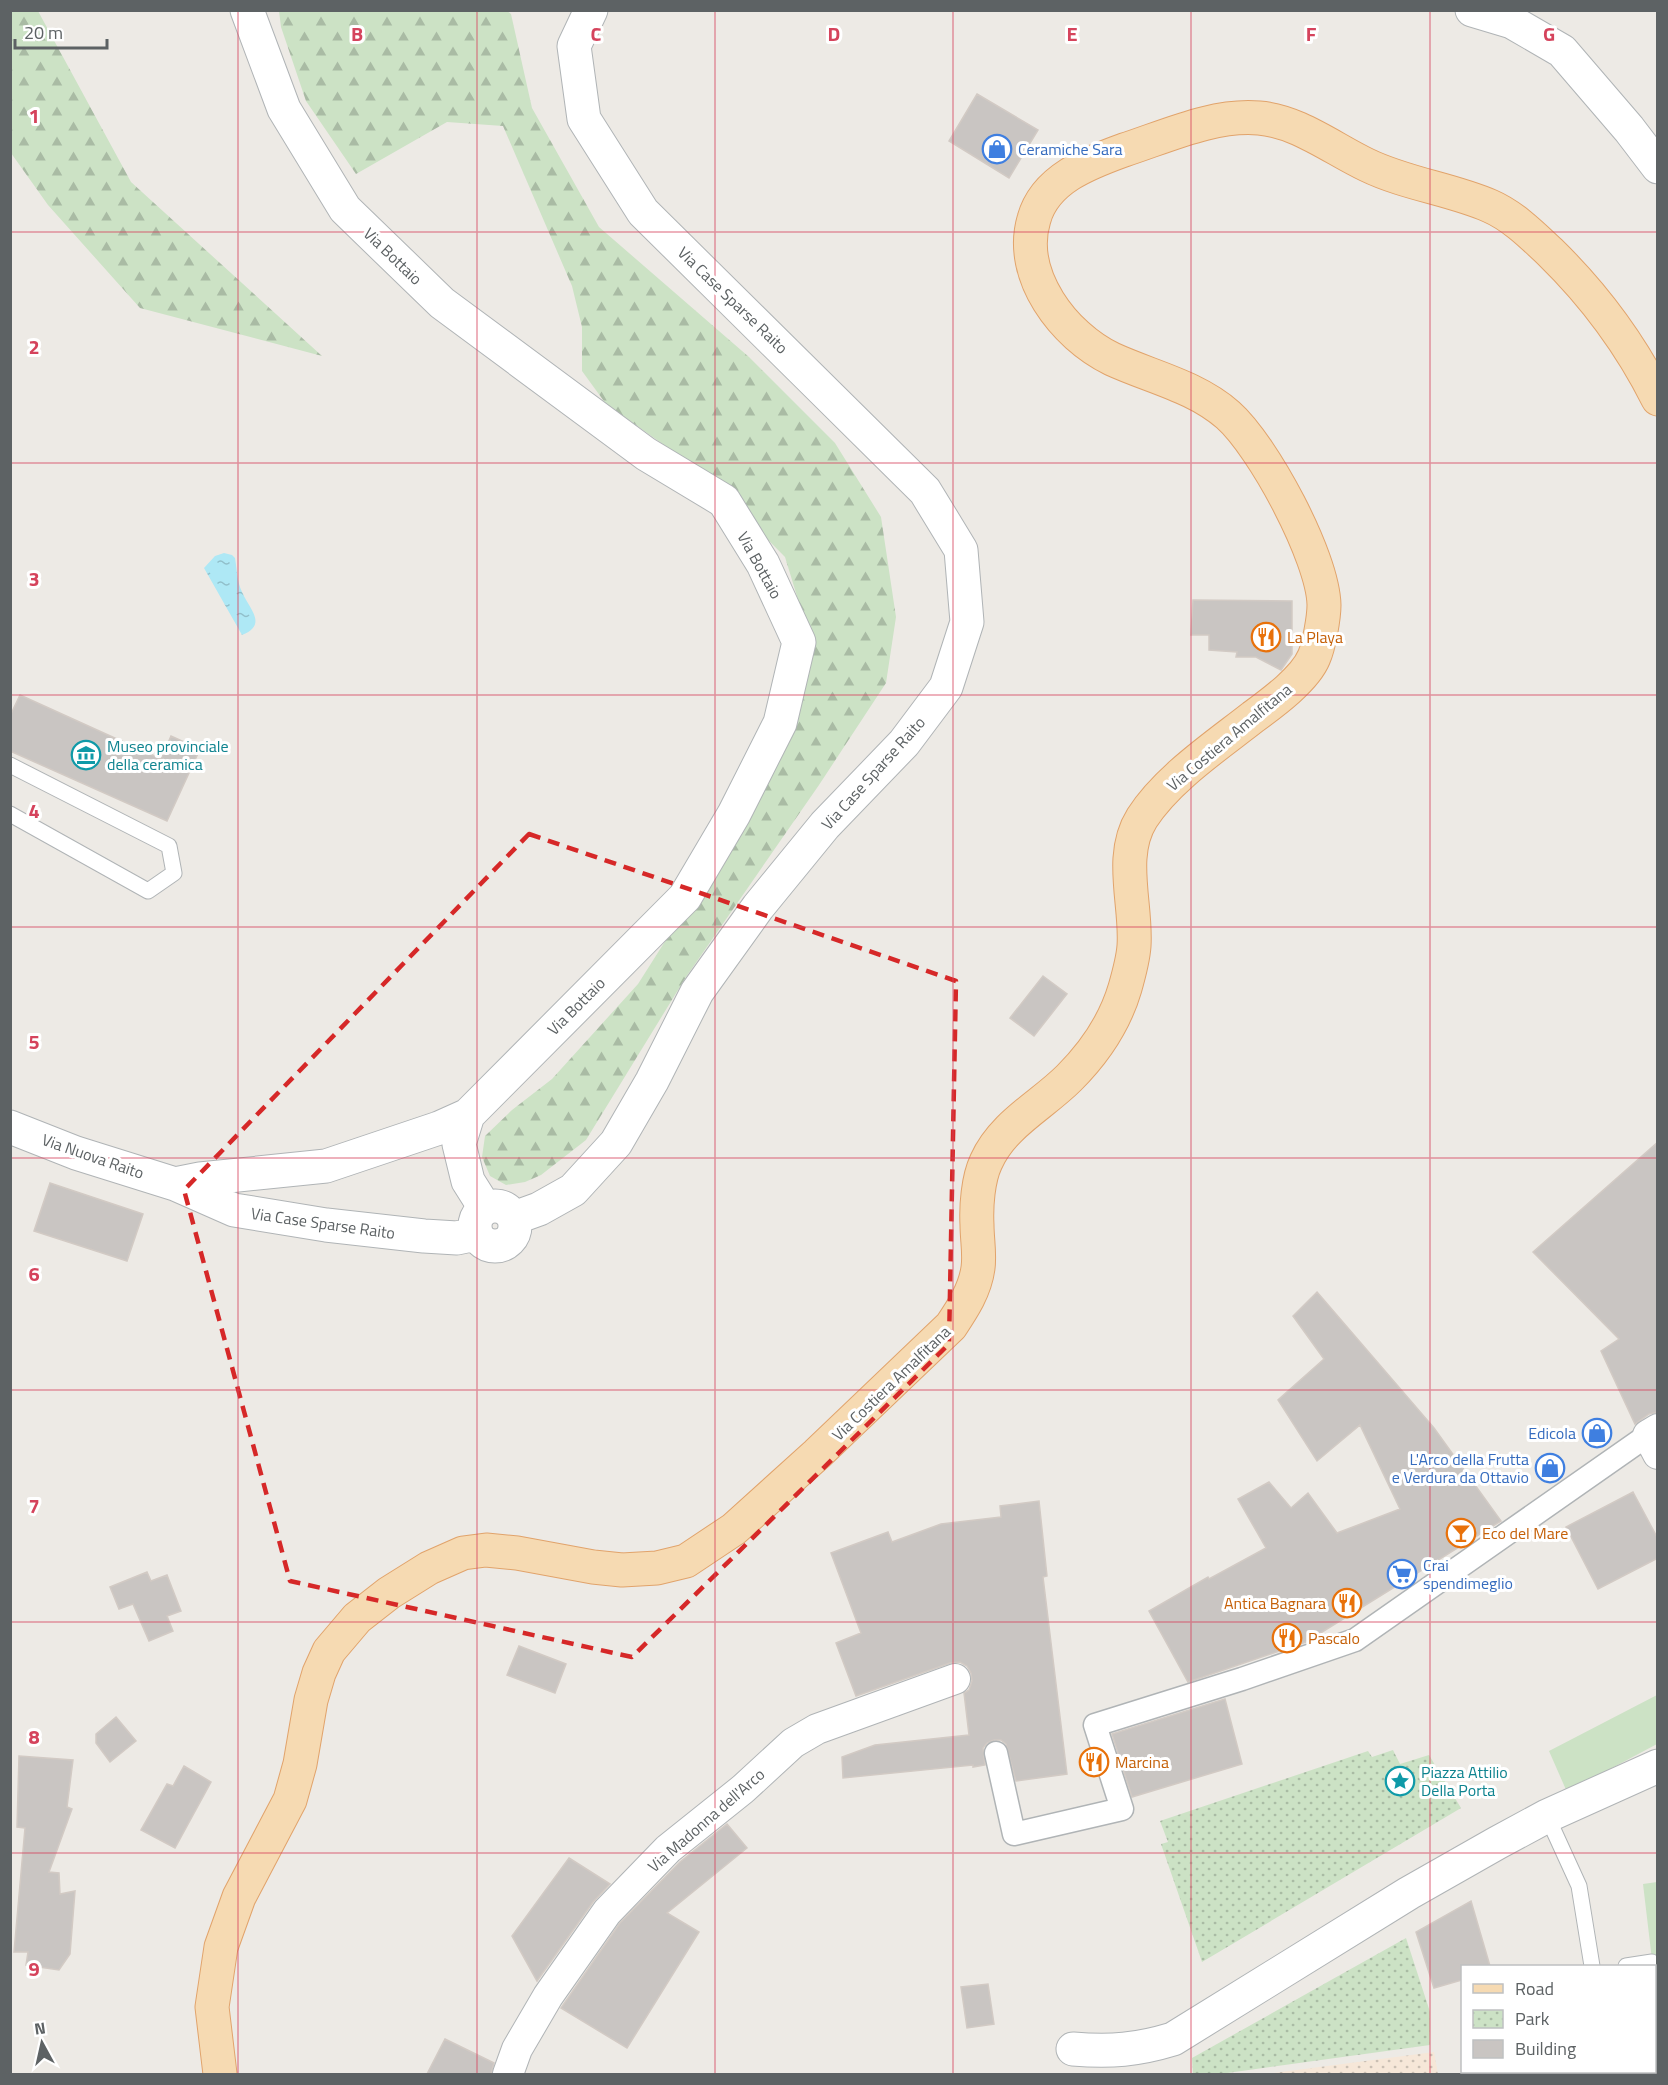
<svg xmlns="http://www.w3.org/2000/svg" width="1668" height="2085" viewBox="0 0 1668 2085" font-family="'Titillium Web',sans-serif">
<style>
.grass{fill:#cce2c5}
.forest{fill:url(#forest-firs)}
.sand{fill:url(#sand-dots)}
.park{fill:url(#park-dots)}
.water{fill:url(#water-ripples)}
.building{fill:#c9c5c2;stroke:#d2cac4;stroke-width:1.5}
.lines{fill:none;stroke-linecap:round;stroke-linejoin:round}
.service-casing{stroke:#b0b4b6;stroke-width:17}
.pedestrian-casing{stroke:#b0b4b6;stroke-width:25}
.minor-casing{stroke:#b0b4b6;stroke-width:32}
.tertiary-casing{stroke:#b0b4b6;stroke-width:35}
.primary-casing{stroke:#e1a36b;stroke-width:35}
.service{stroke:#fff;stroke-width:15}
.pedestrian{stroke:#fff;stroke-width:22}
.minor{stroke:#fff;stroke-width:30}
.tertiary{stroke:#fff;stroke-width:33}
.primary{stroke:#f6dab2;stroke-width:33}
.marked{fill:none;stroke:#d62828;stroke-width:4.5;stroke-dasharray:12 8;stroke-linejoin:round}
.grid{fill:none;stroke:#d5435c;stroke-width:1.5;stroke-opacity:0.55}
.labels{text-anchor:middle;stroke-width:6;stroke-linejoin:round;paint-order:stroke}
.shop-label{font-size:16px;fill:#366cbe;stroke:#fff;text-anchor:start}
.street-label{font-size:16px;fill:#5d6264;stroke:#fff}
.food-label{font-size:16px;fill:#c56008;stroke:#fff;text-anchor:start}
.culture-label{font-size:16px;fill:#0d838f;stroke:#fff;text-anchor:start}
.grid-label{font-size:20px;text-anchor:middle;font-weight:bold;fill:#d5435c;stroke:#fff;stroke-width:6;stroke-linejoin:round;paint-order:stroke}
</style>
<defs>
<pattern id="forest-firs" width="22" height="20" patternUnits="userSpaceOnUse" patternTransform="scale(1.5)"><rect width="22" height="20" fill="#cce2c5"/><path d="M5 1l3.5 6h-7zM16 11l3.5 6h-7z" fill="#a9bba4"/></pattern>
<pattern id="sand-dots" width="8" height="8" patternUnits="userSpaceOnUse" patternTransform="scale(1.5)"><rect width="8" height="8" fill="#f6e7d8"/><path d="M2 2h.1M6 6h.1" fill="none" stroke="#cabfb3" stroke-width="1.8" stroke-linecap="round"/></pattern>
<pattern id="park-dots" width="8" height="8" patternUnits="userSpaceOnUse" patternTransform="scale(1.5)"><rect width="8" height="8" fill="#cce2c5"/><path d="M2 2h.1M6 6h.1" fill="none" stroke="#a9bba4" stroke-width="1.8" stroke-linecap="round"/></pattern>
<pattern id="water-ripples" width="26" height="14" patternUnits="userSpaceOnUse" patternTransform="scale(1.5)"><rect width="26" height="14" fill="#aee8f5"/><path d="M2 4q2-2 4 0t4 0M15 11q2-2 4 0t4 0" fill="none" stroke="#91bfca"/></pattern>
</defs>
<rect width="100%" height="100%" fill="#edeae5"/>
<path class="grass" d="M1657,1695V1744L1567,1792L1549,1751Z
M1657,1882V2002L1643,1884Z"/>
<path class="forest" d="M506,10L511,14L532,108L599,227L749,357L835,443L881,517L896,617L886,683L819,785L686,977L586,1140L541,1175L525,1182L506,1185L490,1176L482,1157L485,1136L512,1110L552,1079L638,984L702,883L803,616L785,557L698,469L606,404L582,371V327L572,286L503,126L447,122L356,174L306,101L281,27L279,11Z
M10,11H38L131,182L322,356L140,308L48,205L11,153Z"/>
<path class="sand" d="M1434,2052L1438,2074H1267Z"/>
<path class="park" d="M1393,1750L1400,1764L1429,1755L1461,1808L1202,1962L1161,1844L1168,1842L1160,1821L1368,1751L1372,1757Z
M1406,1938L1430,2012V2045L1220,2074H1193L1192,2058Z"/>
<path class="water" d="M224,553L232,555L235,558C237,569 237,582 242,592C248,607 269,625 242,635L204,568L215,556Z"/>
<path class="building" d="M977,94L1038,130L1009,178L949,141Z
M1193,600L1292,601V654L1281,670L1256,657H1236L1237,652L1209,650V635H1191Z
M20,695L161,759L171,736L200,749L167,821L10,751V716Z
M1043,976L1067,994L1034,1036L1010,1018Z
M1658,1142V1412L1649,1414L1635,1424L1601,1351L1619,1339L1533,1252Z
M50,1183L143,1214L127,1261L34,1231Z
M1317,1292L1434,1428L1501,1521L1306,1642L1188,1682L1149,1611L1208,1577L1209,1579L1266,1548L1238,1499L1269,1482L1291,1508L1308,1493L1337,1533L1400,1509L1360,1425L1317,1461L1278,1400L1324,1359L1293,1316Z
M1633,1492L1658,1539V1558L1598,1589L1566,1527Z
M1039,1501L1047,1576L1043,1577L1067,1774L1016,1781L1006,1744L1001,1740H994L987,1743L983,1748L985,1765L973,1767V1765L843,1778L842,1757L875,1745L969,1735L964,1693L969,1690L972,1681L971,1673L967,1666L960,1662L950,1663L856,1696L836,1643L861,1633L831,1553L888,1532L892,1542L941,1524L1001,1517L1000,1506Z
M147,1572L151,1581L167,1575L181,1611L167,1616L173,1631L149,1641L133,1604L119,1609L110,1587Z
M519,1646L566,1664L555,1693L507,1675Z
M1225,1699L1242,1764L1132,1797L1112,1734Z
M116,1717L136,1741L110,1762L96,1743V1734Z
M19,1756L73,1760L67,1807L72,1809L49,1872L59,1873L60,1894L75,1891L70,1954L59,1970L26,1965L28,1952H14L25,1828L17,1827Z
M184,1766L211,1782L175,1848L141,1830L167,1784L173,1786Z
M727,1824L747,1848L667,1913L699,1932L627,2048L561,2008L620,1923L680,1862Z
M569,1858L610,1884L593,1902L537,1981L512,1936Z
M1471,1901L1490,1966H1462V1980L1434,1988L1416,1932Z
M988,1984L994,2024L967,2028L961,1987Z
M445,2039L494,2063L491,2074H427Z"/>
<g class="lines">
<g class="service-casing">
<path id="service" d="M10,765L169,846L174,873L148,891L10,814
M1547,1816L1579,1886L1592,1966
M1626,1966L1652,1962"/>
</g>
<g class="pedestrian-casing">
<path id="pedestrian" d="M996,1753L1014,1834L1122,1809L1095,1725L1242,1679L1355,1640L1648,1435"/>
</g>
<g class="minor-casing">
<path id="minor" d="M1658,1429L1648,1435L1658,1454
M508,2074L517,2049L548,1996L607,1912L668,1849L743,1789L793,1743L817,1729L955,1679"/>
</g>
<g class="tertiary-casing">
<path id="tertiary" d="M247,10L284,109L345,209L442,303L646,454L724,501L763,564L799,642L780,723L734,814L685,897L468,1115L459,1144L468,1181L485,1208
M1472,10L1512,22L1562,51L1629,129L1658,167
M10,1127L76,1153L175,1184L234,1210L326,1225L424,1236L457,1238L476,1234
M175,1184L200,1179L326,1166L439,1128L468,1115
M475 1226a20 20 0 1 1 40 0a20 20 0 1 1-40 0Z
M514,1218L539,1209L573,1190L616,1143L652,1081L697,992L758,907L825,825L904,743L946,687L967,622L961,550L925,491L643,212L584,119L574,46L591,10
M1073,2049C1111,2052 1137,2050 1173,2039L1409,1893L1497,1843L1547,1816L1658,1766"/>
</g>
<g class="primary-casing">
<path id="primary" d="M220,2074L212,2007L221,1947L239,1897L290,1800L300,1764L311,1700L319,1673L329,1651L357,1618L389,1593L429,1568L463,1553L486,1550L517,1553L593,1567L622,1570L657,1568L686,1561L734,1529L817,1454L951,1326C963,1308 975,1290 978,1268C980,1254 977,1239 977,1225C976,1206 978,1179 986,1162C1003,1124 1041,1106 1069,1078C1094,1053 1115,1022 1125,988C1129,974 1133,960 1134,946C1137,905 1118,856 1142,818C1167,779 1216,746 1253,717C1272,703 1305,679 1314,657C1319,646 1324,617 1324,605C1323,557 1263,446 1228,415C1195,386 1151,377 1112,359C1064,336 1017,275 1034,219C1045,179 1088,163 1124,150C1167,136 1214,114 1259,118C1298,121 1333,149 1367,165C1406,184 1451,189 1490,206C1513,216 1532,235 1550,252C1594,295 1630,343 1658,399"/>
</g>
<use href="#service" class="service"/>
<use href="#pedestrian" class="pedestrian"/>
<use href="#minor" class="minor"/>
<use href="#tertiary" class="tertiary"/>
<use href="#primary" class="primary"/>
</g>
<path class="marked" d="M529,834L956,981L949,1344L632,1657L290,1581L184,1190Z"/>
<path class="grid" d="M238,10V2074M477,10V2074M715,10V2074M953,10V2074M1191,10V2074M1430,10V2074M10,232H1658M10,463H1658M10,695H1658M10,927H1658M10,1158H1658M10,1390H1658M10,1622H1658M10,1853H1658"/>
<defs>
<g id="shop-ring" transform="scale(1.5)"><circle r="9.5" fill="#fff" stroke="#3f7fe0" stroke-width="1.5"/><path d="M-5-2.5h2.3a2.7 3.5 0 0 1 5.4 0H5L5.5 6h-11ZM-1.5-2.5h3a1.5 2.3 0 0 0-3 0Z" fill="#3f7fe0"/></g>
<g id="restaurant-ring" transform="scale(1.5)"><circle r="9.5" fill="#fff" stroke="#e8710a" stroke-width="1.5"/><path d="M-5-6h1v4h1v-4h1v4h1v-4h1v5L-1.5 .5V6h-2V.5L-5-1ZM5-6V6H3V1.5H1.5Q1.5-4 5-6Z" fill="#e8710a"/></g>
<g id="museum-ring" transform="scale(1.5)"><circle r="9.5" fill="#fff" stroke="#0f9aa8" stroke-width="1.5"/><path d="M0-6L6-3V-2H-6V-3ZM-5-1h2V3h-2ZM-1-1h2V3h-2ZM3-1h2V3H3ZM-6 4H6V6H-6Z" fill="#0f9aa8"/></g>
<g id="bar-ring" transform="scale(1.5)"><circle r="9.5" fill="#fff" stroke="#e8710a" stroke-width="1.5"/><path d="M-6-5H6L.8 .8V4.5H3.5V6h-7V4.5H-.8V.8Z" fill="#e8710a"/></g>
<g id="supermarket-ring" transform="scale(1.5)"><circle r="9.5" fill="#fff" stroke="#3f7fe0" stroke-width="1.5"/><path d="M-6-5.5h2.5l.6 2H6L4.5 2H-2.5L-4.4-4H-6ZM-1.5 3.2a1.3 1.3 0 1 0 .1 0ZM3 3.2a1.3 1.3 0 1 0 .1 0Z" fill="#3f7fe0"/></g>
<g id="sight-ring" transform="scale(1.5)"><circle r="9.5" fill="#fff" stroke="#0f9aa8" stroke-width="1.5"/><path d="M0-6L1.8-2.2L6-1.7L2.9 1.2L3.7 5.4L0 3.3L-3.7 5.4L-2.9 1.2L-6-1.7L-1.8-2.2Z" fill="#0f9aa8"/></g>
</defs>
<g fill-rule="evenodd">
<use href="#shop-ring" x="997" y="149"/>
<use href="#restaurant-ring" x="1266" y="637"/>
<use href="#museum-ring" x="86" y="755"/>
<use href="#shop-ring" x="1597" y="1433"/>
<use href="#shop-ring" x="1550" y="1468"/>
<use href="#bar-ring" x="1461" y="1533"/>
<use href="#supermarket-ring" x="1402" y="1574"/>
<use href="#restaurant-ring" x="1347" y="1603"/>
<use href="#restaurant-ring" x="1287" y="1638"/>
<use href="#restaurant-ring" x="1094" y="1762"/>
<use href="#sight-ring" x="1400" y="1781"/>
</g>
<g class="labels">
<g class="shop-label">
<text x="1018" y="155">Ceramiche Sara</text>
<text x="1576" y="1439" text-anchor="end">Edicola</text>
<text x="1529" y="1465" text-anchor="end">L'Arco della Frutta<tspan x="1529" dy="18">e Verdura da Ottavio</tspan></text>
<text x="1423" y="1571">Crai<tspan x="1423" dy="18">spendimeglio</tspan></text>
</g>
<g class="street-label">
<text transform="translate(393 256) rotate(44)" y="6">Via Bottaio</text>
<text transform="translate(733 300) rotate(44)" y="6">Via Case Sparse Raito</text>
<text transform="translate(760 565) rotate(61)" y="6">Via Bottaio</text>
<text transform="translate(1229 737) rotate(-40)" y="6">Via Costiera Amalfitana</text>
<text transform="translate(873 773) rotate(-48)" y="6">Via Case Sparse Raito</text>
<text transform="translate(576 1006) rotate(-45)" y="6">Via Bottaio</text>
<text transform="translate(93 1156) rotate(19)" y="6">Via Nuova Raito</text>
<text transform="translate(323 1223) rotate(8)" y="6">Via Case Sparse Raito</text>
<text transform="translate(891 1383) rotate(-44)" y="6">Via Costiera Amalfitana</text>
<text transform="translate(706 1820) rotate(-41)" y="6">Via Madonna dell'Arco</text>
</g>
<g class="food-label">
<text x="1287" y="643">La Playa</text>
<text x="1482" y="1539">Eco del Mare</text>
<text x="1326" y="1609" text-anchor="end">Antica Bagnara</text>
<text x="1308" y="1644">Pascalo</text>
<text x="1115" y="1768">Marcina</text>
</g>
<g class="culture-label">
<text x="107" y="752">Museo provinciale<tspan x="107" dy="18">della ceramica</tspan></text>
<text x="1421" y="1778">Piazza Attilio<tspan x="1421" dy="18">Della Porta</tspan></text>
</g>
</g>
<g class="grid-label">
<text x="357" y="41">B</text>
<text x="596" y="41">C</text>
<text x="834" y="41">D</text>
<text x="1072" y="41">E</text>
<text x="1311" y="41">F</text>
<text x="1549" y="41">G</text>
<text x="34" y="123">1</text>
<text x="34" y="354">2</text>
<text x="34" y="586">3</text>
<text x="34" y="818">4</text>
<text x="34" y="1049">5</text>
<text x="34" y="1281">6</text>
<text x="34" y="1513">7</text>
<text x="34" y="1744">8</text>
<text x="34" y="1976">9</text>
</g>
<rect width="1668" height="2085" fill="none" stroke="#5d6264" stroke-width="24"/>
<rect x="1461" y="1965" width="195" height="108" fill="#ffffff" stroke="#bec0c1" stroke-width="1.5"/>
<rect x="1473" y="1984" width="30" height="9" fill="#f6dab2" stroke="#bec0c1" stroke-width="1.5"/>
<text x="1515" y="1995" font-size="18" fill="#5d6264">Road</text>
<rect x="1473" y="2010" width="30" height="18" fill="url(#park-dots)" stroke="#bec0c1" stroke-width="1.5"/>
<text x="1515" y="2025" font-size="18" fill="#5d6264">Park</text>
<rect x="1473" y="2040" width="30" height="18" fill="#c9c5c2" stroke="#bec0c1" stroke-width="1.5"/>
<text x="1515" y="2055" font-size="18" fill="#5d6264">Building</text>
<g transform="translate(42 2043) rotate(352)" stroke="#ffffff" stroke-width="4.5" paint-order="stroke">
<path d="M0-4.5L10 22L0 15L-10 22Z" fill="#5d6264"/>
<text y="-9" font-size="16" font-weight="bold" text-anchor="middle" fill="#5d6264">N</text>
</g>
<path d="M15 39v9h92v-9" fill="none" stroke="#5d6264" stroke-width="3"/>
<text x="24" y="39" font-size="18" fill="#5d6264" stroke="#ffffff" stroke-width="4.5" paint-order="stroke">20 m</text>
</svg>
